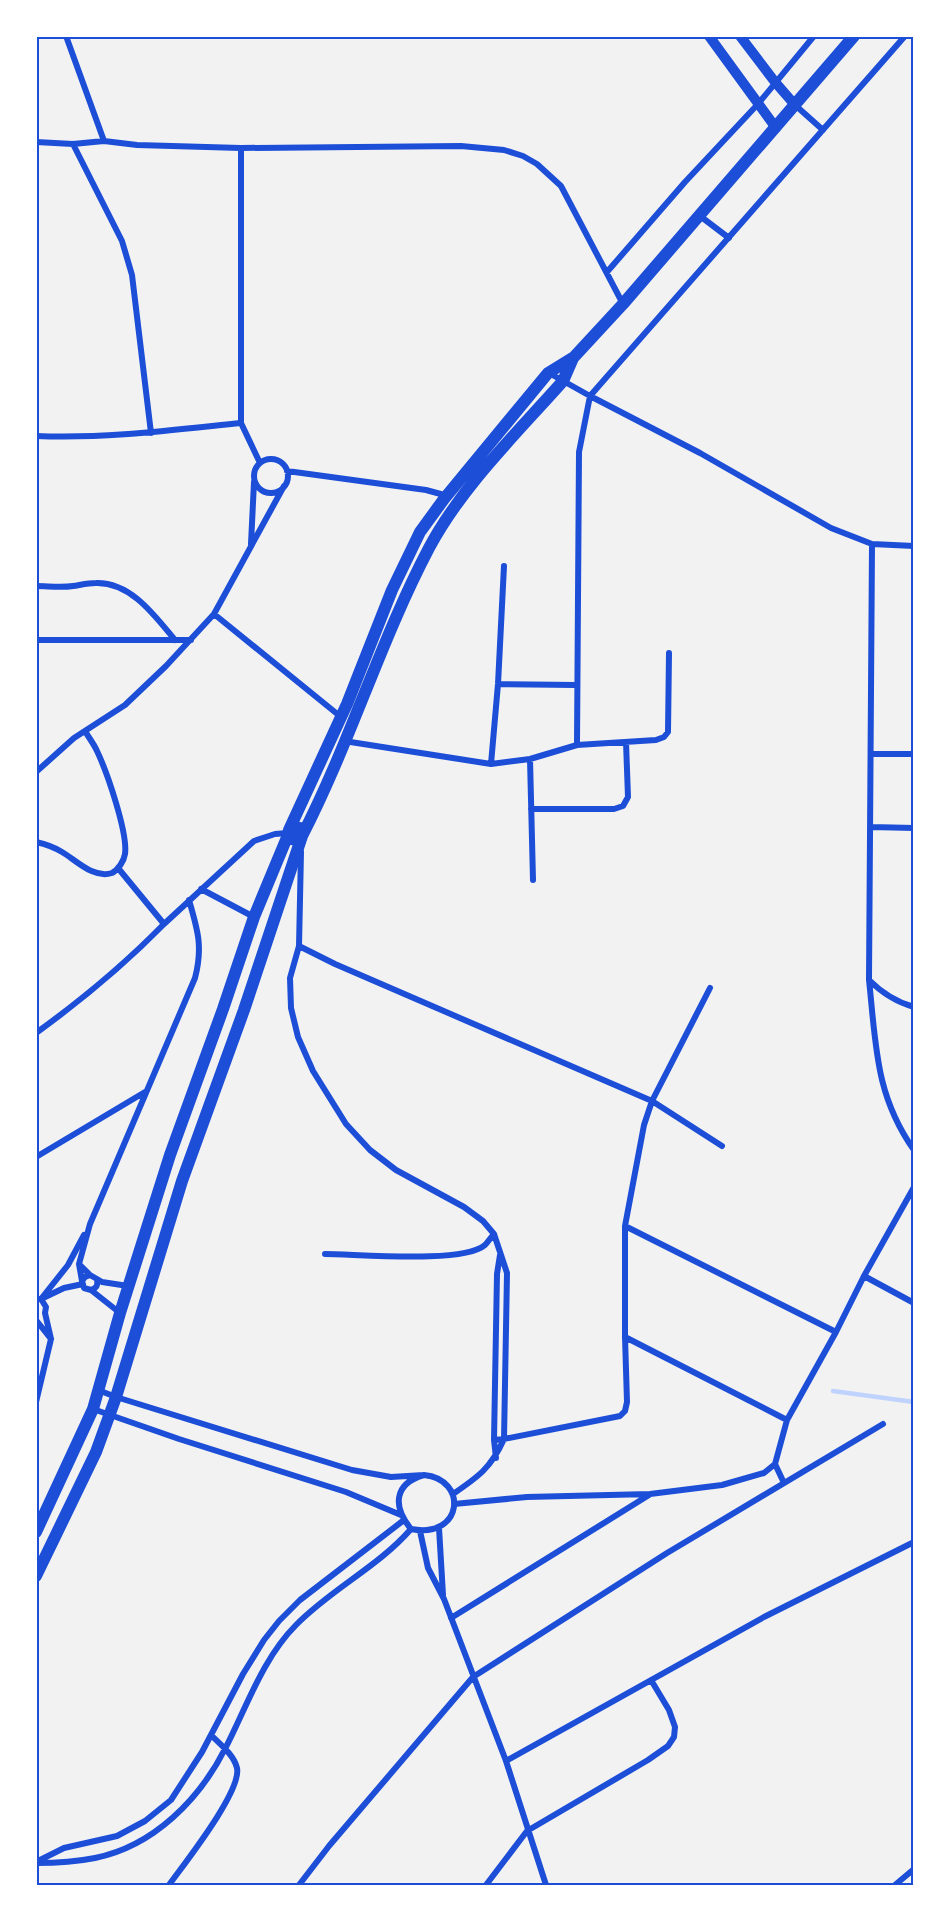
<svg xmlns="http://www.w3.org/2000/svg" width="950" height="1921" viewBox="0 0 950 1921" font-family="'Source Sans 3',sans-serif">
<style>
.lines{fill:none;stroke-linecap:round;stroke-linejoin:round}
.stream{stroke:#bfd3fe;stroke-width:4.5}
.minor{stroke:#1d4ed8;stroke-width:6}
.tertiary{stroke:#1d4ed8;stroke-width:10}
.secondary{stroke:#1d4ed8;stroke-width:12}
.neatline{fill:none;stroke:#1d4ed8;stroke-width:2}
</style>
<rect width="100%" height="100%" fill="#f2f2f2"/>
<g class="lines">
<path class="stream" d="M833,1391L914,1402"/>
<path class="minor" d="M66,36L104,141L137,145L241,148
M905,36L590,396L700,453L831,528L872,544L914,546
M795,105L823,130
M36,142L73,144L104,141
M73,144L122,241L132,275L151,433
M700,216L729,238
M607,272L685,182L758,104L814,36
M549,373L590,396L579,452L577,745
M36,436C105,439 173,430 241,423
M254 476a17 17 0 1 1 34 0a17 17 0 1 1-34 0Z
M260,463L241,423V148L461,146L504,150L523,156L537,164L561,186L623,304
M287,471L426,490L448,496
M251,544L254,482
M872,544L869,980C882,993 896,1002 914,1007
M36,586C48,586 61,588 73,586C80,585 88,583 96,583C131,582 155,616 175,640
M214,614L341,717
M36,640H191
M498,684L576,685
M344,741L491,764L530,759L577,745L656,740L664,737L668,732L669,653
M872,754H914
M530,759L533,880
M491,764L498,684L504,566
M36,772L74,738L125,705L166,666L214,614L284,486
M531,809H614L623,806L628,797L626,742
M871,827L914,828
M36,842C45,844 54,847 62,852C76,860 93,879 112,873C118,870 124,861 125,854C128,833 107,772 97,751C94,744 89,738 85,731
M301,852L299,946L290,978L291,1008L298,1037L313,1071L346,1124L370,1150L396,1170L464,1207L483,1221L494,1234L507,1273L504,1439C491,1468 478,1477 453,1494
M201,889L254,917
M164,924L254,841L275,834L288,833
M299,946L335,964L652,1101L722,1146
M869,980C876,1044 875,1095 914,1150
M36,1033C83,999 123,966 164,924L118,868
M36,1157L145,1092
M625,1226L836,1332
M325,1254C357,1254 463,1264 485,1245C488,1242 491,1237 494,1234
M80,1265L90,1275L97,1279C98,1285 97,1288 91,1290L84,1288L82,1281L85,1277L90,1275
M864,1276L914,1303
M97,1279L102,1282L128,1286
M82,1281L79,1264L90,1224L195,978C203,947 198,931 189,900
M91,1290L120,1313
M36,1299H41L64,1288L83,1284
M36,1320L51,1339
M625,1337L787,1420
M98,1390L116,1397L352,1470L391,1477L424,1475
M36,1402L51,1339L45,1313L46,1307L41,1299L68,1265L84,1235
M93,1409L179,1439L346,1492L401,1515
M494,1440L504,1439L620,1416L625,1411L627,1402L625,1337V1226L644,1125L652,1101L710,988
M496,1458L494,1440L497,1274L500,1255
M775,1464L784,1483
M424,1475C468,1479 464,1539 411,1529C393,1507 393,1484 424,1475Z
M454,1504L527,1497L650,1494L722,1485L764,1473L775,1464L787,1420L836,1332L864,1276L914,1187
M439,1528L443,1595
M420,1531L428,1568L444,1599L506,1761L546,1885
M451,1618L649,1495
M506,1761L764,1617L914,1542
M36,1862L64,1848L117,1836L145,1821L171,1800L202,1752L243,1674L264,1640L279,1621L300,1600L404,1520
M36,1863C56,1863 75,1862 95,1858C154,1846 200,1799 226,1747C247,1706 263,1658 296,1625C331,1589 378,1567 411,1529
M169,1885C184,1864 242,1791 237,1768C234,1755 220,1744 211,1735
M299,1885L329,1846L473,1677L667,1553L883,1424
M486,1885L527,1831L648,1760L668,1746L674,1737L675,1727L669,1710L651,1680
M895,1885L914,1869"/>
<path class="tertiary" d="M709,36L776,128
M740,36L775,82L795,105"/>
<path class="secondary" d="M289,830L347,704L392,590L420,532L444,499L548,373L574,357L623,304L854,36
M302,836C350,743 380,641 429,548C462,486 516,434 563,381L573,358
M36,1532L93,1409L120,1313L170,1155L223,1009L254,917L288,835
M36,1576L96,1452L116,1397L182,1181L244,1010L302,836V832L300,828H291L288,833L291,839L300,840"/>
</g>
<rect width="950" height="1921" fill="none" stroke="#ffffff" stroke-width="75"/>
<rect x="38" y="38" width="874" height="1846" class="neatline"/>
</svg>
